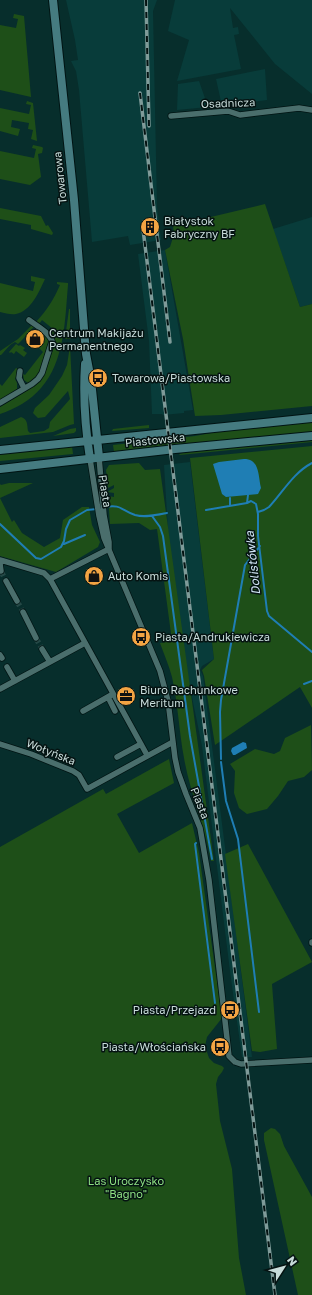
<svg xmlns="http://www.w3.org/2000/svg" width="312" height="1295" viewBox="0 0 312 1295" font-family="'Golos Text',sans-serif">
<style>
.built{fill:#083c3a}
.green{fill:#1e4f18}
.water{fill:#1f7eb4}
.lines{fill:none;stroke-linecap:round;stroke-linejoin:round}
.stream{stroke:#1f7eb4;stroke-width:2}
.minor-tunnel{stroke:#244846;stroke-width:5.5;stroke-dasharray:5.5 3;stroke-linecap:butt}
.minor-casing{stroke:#001413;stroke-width:7}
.secondary-casing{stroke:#001413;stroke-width:10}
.minor{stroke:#4a6e6c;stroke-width:5.5}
.secondary{stroke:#457b80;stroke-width:8}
.rail-casing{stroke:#7f9b99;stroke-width:3.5}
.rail{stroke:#051312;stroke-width:2;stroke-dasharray:6;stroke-linecap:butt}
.labels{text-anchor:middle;stroke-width:3;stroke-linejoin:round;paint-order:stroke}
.street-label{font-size:11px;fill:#c8dcda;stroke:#051312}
.poi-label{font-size:11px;fill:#c8dcda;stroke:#051312;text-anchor:start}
.park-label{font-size:11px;fill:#8dde82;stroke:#051312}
.water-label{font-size:12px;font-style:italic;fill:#d0e5f4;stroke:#051312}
</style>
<rect width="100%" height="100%" fill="#072e2c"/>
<path class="built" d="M66,0H157L153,11L157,206L161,240L130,245L128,236L92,242L79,90L76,71L71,61L78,60L75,40Z
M175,0H312V94L275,64L230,8L233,28L238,27L239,34L234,35L241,69L177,81L189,40L168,31Z
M265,69L267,100L222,106L216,79Z
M199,81L208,107L177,110L178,84Z
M312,217V304L300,307L273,229Z
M165,250L193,410L184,411V413L163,415L162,414H152L149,341L138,254Z
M190,462L214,659L202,666L200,670L203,676L252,1057H242L231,979L202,746L185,663L169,547L164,465Z"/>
<path class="green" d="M14,14L24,16L31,97L0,90V25L16,28L18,19L13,18Z
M27,101L33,103L37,141L31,139L33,130L28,129L29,123L12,120L11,127L20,129L18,136L0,131V108L29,114L31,105L26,104Z
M33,145L42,147L43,148L42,153L38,154L41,177L30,185L0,179V151L34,158L36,149L32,148Z
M265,204L300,307L312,304V406L221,415L195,416L183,339L165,250L170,247L174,234L173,226Z
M0,208L41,216L46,226L48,225L53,233L52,235L31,229V225L0,219Z
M31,276L45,279C39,292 31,311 16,314C11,315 5,313 0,312V283L33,291L35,282L31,281Z
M57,282L68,283V285C65,319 65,361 41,388C31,400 15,409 0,414V407C11,400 24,393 35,385C45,377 53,353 55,340L50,332L53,329L42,320L39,324L36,322C47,310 54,299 60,285L57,284Z
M69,309H70V339H65Z
M32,325L34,327C28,332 23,340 18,344L15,342C9,345 6,350 1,355H0V351L18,339Z
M36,328L48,337L50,341C45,354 42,378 28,383L24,380L23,374L25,375L43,352L39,348L43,342L36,336L33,339L28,335Z
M16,344L19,346L20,345L25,348L23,350L27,353L24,357L16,351L14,354L11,352L10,353L9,352Z
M70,346L74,424L70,425L53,432L0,438V427L21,417C28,419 27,425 28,431L30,433L44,431L49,428L50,422L70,399L68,391L45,417L38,418L33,413L35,408L49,395L62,376L67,365Z
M16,368L18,369V374L15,379L17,383V389L0,401V384L2,386Z
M312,421V432L114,452L113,445L195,436L227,430Z
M149,425V428L112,431L113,429Z
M76,428V431L74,433L53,436L70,429Z
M312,439V442L180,455L179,454L186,452Z
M72,446L73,454L0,461V454Z
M312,446V708L300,687L215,745L204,676L202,670L214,659L190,458Z
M139,463L145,470L160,469L214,861H211C205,826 190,793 184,758C179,731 178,704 172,677C169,666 164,654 160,643L172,641L157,529L150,530L139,523L110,524L108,496L114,497V493L107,492L114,488V485L108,488L106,470L109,465Z
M9,483H33L0,498L12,522L14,520L22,533L44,547L60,538L63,520L82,507H89L92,525L100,542L98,547L56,572L0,556V484L1,485Z
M311,725L312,770L304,777L288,781L278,796L267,809L247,814L239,808L234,793L235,771L230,764L255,749L274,754L280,751L285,738Z
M169,759L174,783L117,814L139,853L192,823L199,853L222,1018L207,1037L205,1046L209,1058L214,1063L222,1066L224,1068L222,1072L218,1077L216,1084L220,1121L232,1169L239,1258L246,1295H0V847L103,789L106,794Z
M248,844L312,962L272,984L277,1049L260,1052L252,1051L225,854Z
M271,1128L275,1129L280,1134L284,1146L312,1197V1295H298L264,1140V1133Z"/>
<path class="water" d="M244,459C260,459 258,476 261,488L258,494L226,497L222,494L213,464L219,462Z
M243,742L246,743L247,748L235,755H233L231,751L232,748Z"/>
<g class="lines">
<path class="stream" d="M247,503L248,495
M230,505V498
M105,507C121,504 121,510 135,515C145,518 157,515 167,513
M206,510L247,503L251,501L256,504L258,514V536L267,611L269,616L312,652
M258,512L264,510L269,507C283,492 293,473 312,463
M152,516L160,527L163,536L190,736L212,859
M0,524L36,558L41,559L61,547L64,541L66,529L70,520L87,510L97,509
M64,544L85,535
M304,684L312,681
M221,759L220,712L221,700L245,565L260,546
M221,762L226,801L238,839L259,1012
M196,843L195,844L215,1003"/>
<path class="minor-tunnel" d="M1,571L6,581
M17,601L23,612
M36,638L42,649"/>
<g class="minor-casing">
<path id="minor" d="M171,116L228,111L240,115L299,108L312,110
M20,371L19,378L24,388
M0,403L32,384L38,379L42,373L52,341C49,332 37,326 29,320
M99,457L104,515L109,542V548
M90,459L99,516L104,538L160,671L168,701L175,758L178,772L186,794L200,828L209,880L229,1056L235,1062L241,1064L312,1060
M0,560L44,573L50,579L147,755
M1,571L0,564L2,561
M50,579L109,549
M6,581L17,601
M23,612L36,638
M42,649L50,662
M0,655L2,658
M7,667L15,681
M0,689L85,643
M108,697L115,711
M83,711L113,694
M0,744L31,754L73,771L79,775L87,789L173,742
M117,757L141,744
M312,942V943"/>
</g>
<g class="secondary-casing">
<path id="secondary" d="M53,0L74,200L86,354L91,380L99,457
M85,364C83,395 85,427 90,459
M0,450L312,418
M0,469L175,449L312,436"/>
</g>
<use href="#minor" class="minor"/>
<use href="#secondary" class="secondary"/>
<g class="rail-casing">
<path id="rail" d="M146,0L149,126
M140,93L170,342
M143,229L275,1295"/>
</g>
<use href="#rail" class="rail"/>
</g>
<defs>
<g id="building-disc" transform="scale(1)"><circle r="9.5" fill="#f3a443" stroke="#051312"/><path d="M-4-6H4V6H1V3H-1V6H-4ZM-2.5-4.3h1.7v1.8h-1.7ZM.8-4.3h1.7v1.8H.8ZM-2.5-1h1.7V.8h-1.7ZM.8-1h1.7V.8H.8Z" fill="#111"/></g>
<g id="shop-disc" transform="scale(1)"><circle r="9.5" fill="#f3a443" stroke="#051312"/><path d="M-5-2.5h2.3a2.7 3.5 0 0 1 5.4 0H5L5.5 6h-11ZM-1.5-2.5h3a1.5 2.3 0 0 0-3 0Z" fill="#111"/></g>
<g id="bus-disc" transform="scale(1)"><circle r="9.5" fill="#f3a443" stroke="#051312"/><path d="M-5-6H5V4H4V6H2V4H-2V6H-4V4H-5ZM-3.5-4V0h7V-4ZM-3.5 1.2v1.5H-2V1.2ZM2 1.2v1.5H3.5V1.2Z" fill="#111"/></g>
<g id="office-disc" transform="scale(1)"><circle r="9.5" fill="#f3a443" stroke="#051312"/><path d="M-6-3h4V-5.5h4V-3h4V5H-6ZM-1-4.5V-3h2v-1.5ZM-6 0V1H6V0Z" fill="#111"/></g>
</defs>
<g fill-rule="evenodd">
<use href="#building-disc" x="150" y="227"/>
<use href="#shop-disc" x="35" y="339"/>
<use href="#bus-disc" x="98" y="378"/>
<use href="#shop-disc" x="94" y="576"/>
<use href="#bus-disc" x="141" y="637"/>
<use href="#office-disc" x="126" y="696"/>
<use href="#bus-disc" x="230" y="1010"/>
<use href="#bus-disc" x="220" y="1047"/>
</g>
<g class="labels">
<g class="street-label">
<text transform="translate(228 103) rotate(-2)" y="4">Osadnicza</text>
<text transform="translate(60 178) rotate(-96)" y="4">Towarowa</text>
<text transform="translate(155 440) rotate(-6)" y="4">Piastowska</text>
<text transform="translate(105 491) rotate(81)" y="4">Piasta</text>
<text transform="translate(51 752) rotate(22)" y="4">Wołyńska</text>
<text transform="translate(200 803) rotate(68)" y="4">Piasta</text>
</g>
<g class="poi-label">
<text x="164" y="225">Białystok<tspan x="164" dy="13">Fabryczny BF</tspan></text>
<text x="49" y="337">Centrum Makijażu<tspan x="49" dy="13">Permanentnego</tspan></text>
<text x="112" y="382">Towarowa/Piastowska</text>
<text x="108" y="580">Auto Komis</text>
<text x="155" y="641">Piasta/Andrukiewicza</text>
<text x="140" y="694">Biuro Rachunkowe<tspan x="140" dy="13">Meritum</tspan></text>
<text x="216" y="1014" text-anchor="end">Piasta/Przejazd</text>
<text x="206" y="1051" text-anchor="end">Piasta/Włościańska</text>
</g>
<g class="park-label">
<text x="126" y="1185">Las Uroczysko<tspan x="126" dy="13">"Bagno"</tspan></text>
</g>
<g class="water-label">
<text transform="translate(253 563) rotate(-96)" y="4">Dolistówka</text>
</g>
</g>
<g transform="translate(284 1267) rotate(54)" stroke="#051312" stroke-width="3" paint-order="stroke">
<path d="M0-3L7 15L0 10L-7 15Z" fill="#c8dcda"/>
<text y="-6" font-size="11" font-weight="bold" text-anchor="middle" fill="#c8dcda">N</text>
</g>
</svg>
